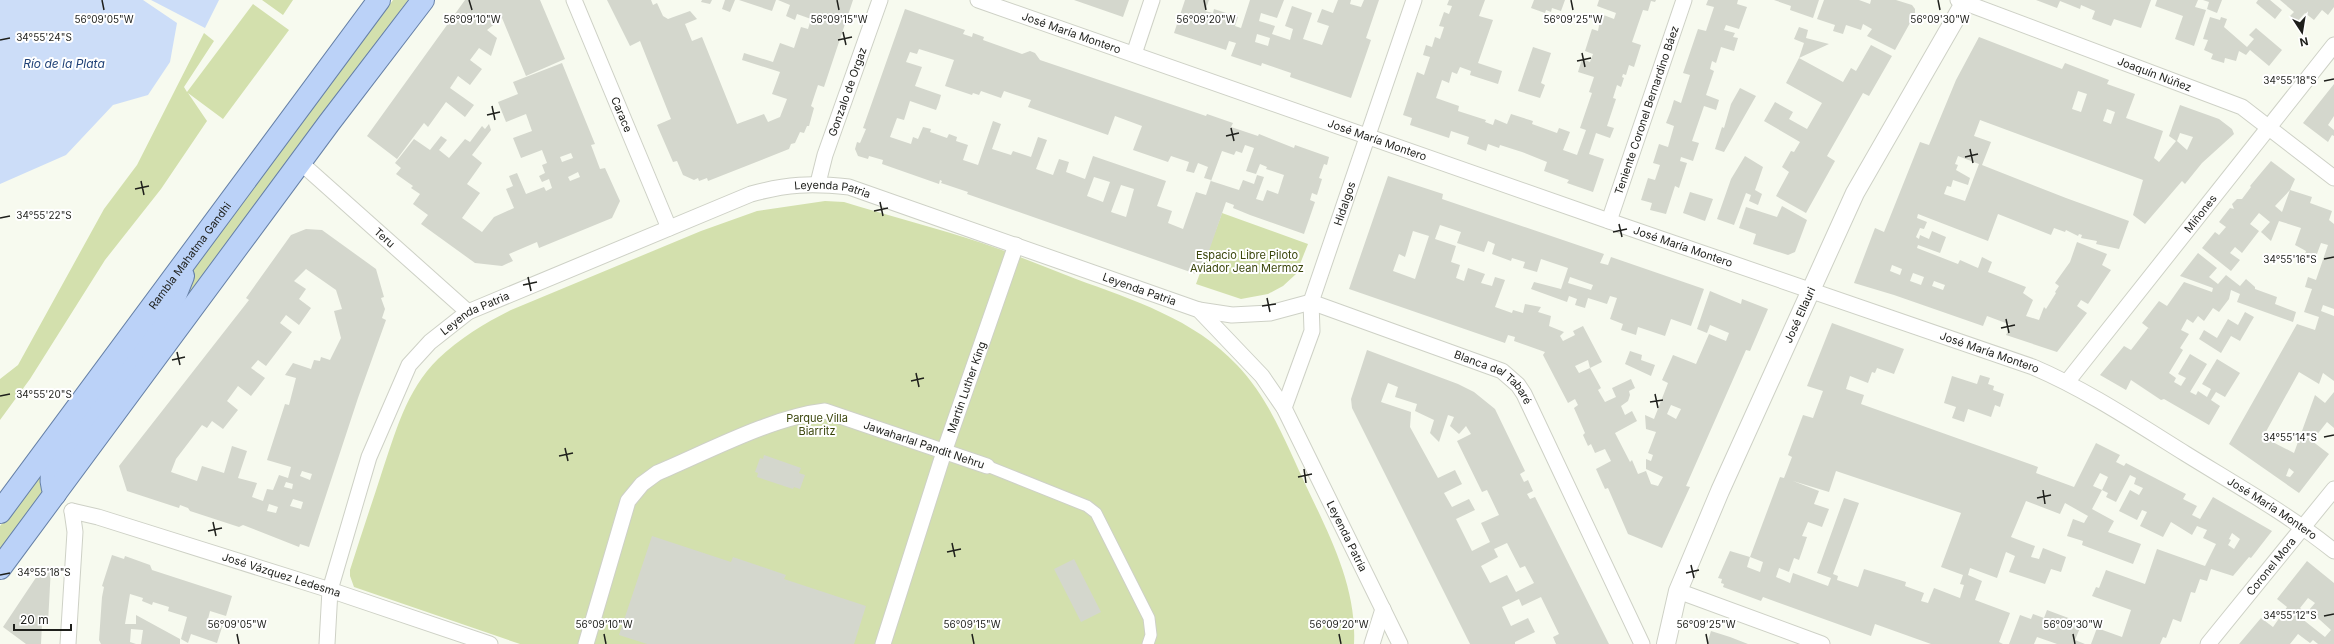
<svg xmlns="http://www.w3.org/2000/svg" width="2334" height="644" viewBox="0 0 2334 644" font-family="Inter,sans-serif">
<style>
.green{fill:#d3e0ad}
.water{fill:#ccddf8}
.building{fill:#d4d7cd;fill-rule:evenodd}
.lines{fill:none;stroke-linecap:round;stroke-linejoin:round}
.pedestrian-casing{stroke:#ced1c6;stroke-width:13}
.minor-casing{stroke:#ced1c6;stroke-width:17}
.tertiary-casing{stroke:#ced1c6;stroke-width:20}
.primary-casing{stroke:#6680a7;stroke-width:24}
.pedestrian{stroke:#fff;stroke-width:11}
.minor{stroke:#fff;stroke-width:15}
.tertiary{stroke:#fff;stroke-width:18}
.primary{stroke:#bbd2f8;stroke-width:22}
.ticks{fill:none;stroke:#1e1f1b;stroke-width:1.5}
.labels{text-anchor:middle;stroke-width:4;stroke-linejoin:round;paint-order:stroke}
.street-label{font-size:11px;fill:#1e1f1b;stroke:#fff}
.park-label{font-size:11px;fill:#3a450b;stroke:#fff}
.water-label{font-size:12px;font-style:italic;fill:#1e4076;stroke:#fff}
.ticks-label{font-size:10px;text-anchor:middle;fill:#1e1f1b;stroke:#fff;stroke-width:4;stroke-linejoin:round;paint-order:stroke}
</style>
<rect width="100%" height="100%" fill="#f7faef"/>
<path class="green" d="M262,0H293L283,15Z
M393,0H408L64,465L190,273Z
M253,4L289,30L223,119L188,93L207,121L161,189L105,260L30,379L0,420V379L18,365L104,209L137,165L204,33L214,41L184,87L187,92Z
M825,201L844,202C890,216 937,228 982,243C1014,254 1045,267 1076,279C1133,300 1194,319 1237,365C1270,399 1288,448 1308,490C1331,538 1357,589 1354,644H520L354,587L350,576V570C360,538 371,506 381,475C395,434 406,390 438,359C460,338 485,323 511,310L701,231L757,211Z
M1222,213L1308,244L1296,274L1283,286L1268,294L1241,299L1196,284Z
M124,361L44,493L0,553V526Z"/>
<path class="water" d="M0,0H143L177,23L170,62L148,95L113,105L66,155L0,184Z
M151,0H219L205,28Z"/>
<path class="building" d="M465,0H540L565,59L526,76L502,18L487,30L497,38L491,56L479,48L470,60L482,69L470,85L458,76L450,88L474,105L465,117L446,102L428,127L424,123L397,159L367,136Z
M607,0H651L653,5L657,3L663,16L668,19L690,11L697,19L685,24L692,41L702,37L737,124L764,114L768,122L780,117L787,99L772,94L780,72L742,60L744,53L773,62L780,43L794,48L801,27L808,29L811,19L797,14L795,20L786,16L790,5L778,0H853L824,87L818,85L811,106L814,108L809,126H807L804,133L800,132L795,143L791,144L789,149L708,181L707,178L699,181L698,178L694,180L683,175L677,161L673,162L657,125L671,119L640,41L630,46Z
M702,0H712L710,4L701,2Z
M725,0H735L730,12L722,9Z
M739,0H776L772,11Z
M1074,0H1129L1123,17Z
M1185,0H1209L1205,11L1213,13L1214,9L1238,17L1235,26L1241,28L1250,0H1284L1277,18L1261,13L1259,21L1275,26L1272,34L1290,40L1293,29L1285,26L1292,6L1312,13L1303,39L1322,45L1329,26L1317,22L1322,9L1333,13L1338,0H1351L1350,4L1361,7L1364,0H1379L1366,38L1371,40L1351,98L1290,77L1291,73L1262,63L1261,66L1231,56L1236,43L1229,41L1226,50L1174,33ZM1257,34L1270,38L1268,46L1255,42Z
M1449,0H1485L1479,16L1493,20L1478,63L1502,71L1498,84L1470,75L1471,71L1460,67L1457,74L1452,72L1449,83L1442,80L1436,98L1459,106L1458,111L1486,120L1485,122L1493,125L1495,119L1507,124L1511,114L1533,121L1532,124L1557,133L1559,128L1570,132L1563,150L1577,155L1586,130L1580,128L1592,93L1589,92L1594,77L1578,72L1582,59L1590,62L1593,54L1585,51L1592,29L1598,31L1601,14L1614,19L1616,13L1597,6L1599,0H1656L1655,2L1651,1L1648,11L1643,10L1632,42L1641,45L1634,67L1629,65L1626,75L1623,74L1622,77L1624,78L1621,87L1617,85L1613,98L1616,99L1607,126L1614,128L1610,138L1596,133L1589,154L1604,159L1593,192L1567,183L1569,180L1544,171L1547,162L1522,152L1500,145L1499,148L1488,144L1486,151L1467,144L1469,137L1451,131L1449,138L1410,125L1412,118L1403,115L1417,72L1424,75L1430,57L1423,55L1426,45L1432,47L1435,37L1440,39L1444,27L1439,26L1444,12L1449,14L1452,6L1447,5Z
M1534,0H1565L1561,11L1552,8L1551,12L1546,10L1545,13L1531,8Z
M1708,0H1738L1737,4L1747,7L1739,29L1726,25L1724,30L1735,33L1733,37L1738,38L1734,51L1721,47L1716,63L1712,61L1710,69L1714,71L1706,95L1719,100L1716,110L1704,106L1692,141L1699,143L1693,161L1681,157L1680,161L1687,163L1679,188L1675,186L1666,214L1650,210L1652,203L1641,200L1648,178L1655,180L1660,165L1653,163L1659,144L1668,147L1674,126L1666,123L1671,110L1674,100L1681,103L1690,75L1683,73L1698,29L1706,31L1714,7L1706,5Z
M1774,0H1819L1813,18L1790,10L1791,6Z
M1824,0H1859L1870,4L1871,0H1896L1912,5L1915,9V14L1895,50L1867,36L1872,29L1863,24L1861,30L1846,25L1843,34L1833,31L1835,25L1817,19Z
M2036,0H2151L2141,28L2114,19L2111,26L2092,19L2095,11L2081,5L2080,9L2060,1L2057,8Z
M2157,0H2198L2195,7L2206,10L2194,46L2175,39L2183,16L2155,6Z
M2203,0H2222L2217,13L2207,9L2209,2Z
M2258,0H2270L2282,10L2275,19L2256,3Z
M2280,0H2334V7L2328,15L2322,10L2314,20L2305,13L2297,22L2290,16L2294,12Z
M905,9L965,30L963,34L972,37L973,33L984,37L983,40L1022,54L1030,51L1035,53L1040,60L1206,116L1207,114L1233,123L1231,127L1258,136L1259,134L1294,148L1295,145L1329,157L1327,165L1324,164L1319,178L1322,179L1317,195L1312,193L1310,200L1315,202L1304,234L1250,215L1233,208L1234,205L1226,202L1202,271L1197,269L1196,274L967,194L968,192L941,183L942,181L940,180L939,184L882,164L883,160L869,156L868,159L858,156L855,149L857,142L860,143L866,129L863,128ZM919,49L954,60L945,86L972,95L973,93L979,95L981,91L1001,98L1004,91L1031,100L1028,107L1108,135L1115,116L1142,126L1133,150L1168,162L1171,156L1189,162L1186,171L1194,173L1198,163L1208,167L1204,178L1211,180L1206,195L1196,192L1183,229L1168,223L1172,211L1157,206L1166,181L1093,156L1085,179L1066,172L1069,162L1059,159L1053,175L1036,169L1047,140L1038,137L1031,157L1013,151L1011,155L992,149L1001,124L993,121L978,165L963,160L968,145L956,141L957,137L949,134L947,138L930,132L931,129L923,127L918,139L913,137L911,144L890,137L897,118L904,120L910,101L936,110L939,102L941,95L915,86L922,67L906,62L910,52L917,54ZM1245,145L1254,148L1246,171L1256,174L1260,164L1267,167L1266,169L1284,175L1278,194L1267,190L1263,201L1256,199L1264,177L1257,175L1254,184L1243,180L1239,190L1211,181L1222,151L1234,155L1236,151L1242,153ZM1094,177L1110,182L1103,202L1087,196ZM1121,185L1134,189L1126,217L1111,212Z
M2210,17L2220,20L2221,17L2227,19L2224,27L2247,47L2254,39L2249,35L2256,28L2282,50L2269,66L2250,50L2246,55L2239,51L2236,61L2225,58L2224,63L2211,59L2213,54L2204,50L2208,40L2203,39Z
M1799,27L1808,30L1806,38L1829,44L1799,58L1843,82L1851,68L1856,71L1871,45L1892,56L1869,96L1863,93L1827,156L1835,161L1806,213L1776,196L1789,172L1782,167L1791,151L1794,152L1800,142L1764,121L1775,102L1793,112L1789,119L1807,129L1822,103L1786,83L1799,58L1804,43L1794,39Z
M1979,37L2062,69L2065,63L2109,80L2107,84L2135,94L2126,118L2163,131L2154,158L2159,162L2176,141L2169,136L2180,105L2219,119L2232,129L2234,134L2202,163L2185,184L2182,181L2145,224L2133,215L2143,180L1980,120L1974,136L1991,142L1982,165L2066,198L2129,221L2119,249L2096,244L2097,241L2081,238L2082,235L2079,234L2078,236L2066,230L2065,232L2054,228L2051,235L1998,214L1988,241L1918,214L1917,218L1927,222L1924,229L1920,228L1916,237L1919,239L1920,235L1929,239L1932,231L1946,237L1940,253L1918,245L1917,248L1958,264L1960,260L1978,268L1982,257L1992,262L1988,272L2026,287L2023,293L2033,300L2026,316L2039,320L2044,307L2046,309L2056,293L2055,292L2059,286L2055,283L2070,262L2077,242L2107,254L2102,265L2111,270L2088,304L2081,300L2077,306L2087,313L2057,352L2006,335L2011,325L1987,316L1983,326L1894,295L1854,283L1875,228L1884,232L1920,142L1929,145L1956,80ZM2078,91L2087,94L2081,112L2072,109ZM2107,109L2115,112L2111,124L2103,121ZM2180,133L2193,137L2187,150L2177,141ZM1958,156L1979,164L1965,201L1944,194L1947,186L1951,187L1953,180L1968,185L1970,178L1956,170L1958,165L1955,164ZM1892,265L1902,269L1900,275L1890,271ZM1913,273L1924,277L1921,285L1910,281ZM1934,281L1945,285L1943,290L1932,286Z
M1533,47L1551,53L1541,83L1545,85L1540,98L1518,91Z
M562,63L595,144L591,145L600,169L605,168L620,201L612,218L539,248L537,242L509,254L513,261L502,266L475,263L421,224L428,215L413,204L420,194L411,188L413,186L396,174L401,168L395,163L414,139L430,150L441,136L447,140L439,150L449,158L465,139L470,142L482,126L485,129L489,124L491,130L472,155L482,163L467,184L480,193L462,218L482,232L494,217L514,208L506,189L513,186L509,176L517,173L526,194L544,187L546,191L552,188L549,179L542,182L539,176L545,173L542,165L547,163L542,150L521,158L513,138L532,131L526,114L506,122L498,102L518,94L513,82ZM571,153L573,158L562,162L560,157ZM578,172L580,177L570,181L568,177Z
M2334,84V116L2328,125L2334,130V136L2332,135L2328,142L2303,123Z
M1740,88L1756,96L1724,152L1715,149L1722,127L1724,128L1731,104Z
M1745,156L1763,167L1755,190L1762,194L1758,205L1749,201L1751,195L1746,193L1734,225L1717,219L1731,179Z
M2271,161L2295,179L2290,190L2275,206L2282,212L2290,190L2312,197L2310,203L2332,211L2329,220L2334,224V309L2323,305L2321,311L2334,316V381L2323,373L2319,384L2299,372L2263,437L2294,453L2315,395L2325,403L2334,392V428L2327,422L2312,441L2329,454L2299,493L2229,444L2297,324L2315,330L2319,317L2304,312L2312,289L2305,287L2308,277L2316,280L2328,245L2321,243L2314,262L2304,258L2306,251L2295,245L2301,228L2279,221L2271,241L2261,232L2270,222L2259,213L2250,224L2259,231L2242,253L2235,247L2230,253L2240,260L2231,271L2202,248L2215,232L2219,235L2226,227L2219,222L2230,208L2234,209L2232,204L2237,199H2242L2251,187L2250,186ZM2289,468L2294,472L2290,477L2286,476Z
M1388,176L1443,194L1442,199L1604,254L1600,263L1608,265L1611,257L1704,289L1691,326L1671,319L1665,336L1638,327L1636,335L1621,330L1623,324L1610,319L1617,298L1610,296L1607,304L1588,298L1585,308L1575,305L1577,299L1569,296L1567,302L1531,289L1534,282L1561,289L1568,268L1541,259L1537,272L1523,268L1525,262L1512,258L1511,261L1492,254L1495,244L1488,241L1484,252L1457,243L1461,232L1440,225L1435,239L1456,246L1451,262L1460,265L1456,278L1464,281L1468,268L1485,274L1481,283L1492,286L1495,277L1505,280L1495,307L1512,313L1513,310L1523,313L1525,304L1541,307L1538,312L1551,316L1549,326L1564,332L1560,336L1563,341L1575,335L1573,331L1583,326L1602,362L1590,368L1601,388L1598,390L1605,402L1616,397L1612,388L1631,379L1635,388L1629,391L1630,395L1628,401L1621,406L1625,415L1632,411L1637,421L1615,433L1630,462L1632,460L1638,474L1646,471L1651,484L1658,486L1663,477L1646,469V459L1651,461L1653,455L1648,453L1656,432L1646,429L1645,415L1654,419L1668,383L1662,380L1673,355L1696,364L1709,334L1726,341L1729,333L1710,325L1707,333L1697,329L1710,291L1741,304L1742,299L1768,309L1750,351L1746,350L1686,486L1690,487L1662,548L1628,534L1608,488L1605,489L1596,469L1611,461L1605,449L1595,453L1591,444L1588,446L1583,435L1585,433L1574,408L1578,405L1575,399L1568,403L1543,355L1545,352L1514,341L1515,337L1508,335L1505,343L1349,289ZM1413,231L1429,236L1415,279L1393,271L1399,254L1405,257ZM1570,277L1593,285L1591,290L1568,283ZM1588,360L1590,368L1579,373L1575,366ZM1671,405L1681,409L1676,419L1667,414Z
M1690,192L1713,199L1705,221L1683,213Z
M1782,206L1807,220L1795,252L1788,255L1753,244L1756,234L1739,228L1746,207L1777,217Z
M306,229L322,230L376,269L384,297L381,298L385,309L382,318L386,320L358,398L309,547L300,544L299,547L243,525L239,527L190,511L188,508L180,505L179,508L127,491L119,466L249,300L246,298L291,235ZM306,269L336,290L342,309L334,311L341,338L330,360L321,357L320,361L314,360L311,369L293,363L285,375L296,378L289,405L285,404L267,460L291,467L288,478L279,475L273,490L267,489L263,501L252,497L257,483L238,478L247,451L232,446L224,473L202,466L197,481L171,472L176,459L202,425L207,428L212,421L223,429L238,410L227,401L238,386L251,396L265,378L251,368L258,360L266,366L292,332L280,323L286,315L299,325L311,308L299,299L306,289L294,281ZM302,471L312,474L310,480L300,476ZM286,482L293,484L292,489L284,487ZM293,499L303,502L301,509L290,506ZM269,504L278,507L276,513L267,511Z
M2198,253L2217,268L2209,277L2218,284L2226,275L2240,286L2246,279L2255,287V289L2277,297L2275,304L2296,312L2293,322L2237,302L2240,294L2231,290L2229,299L2219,312L2213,308L2204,321L2198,316L2193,323L2187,319L2181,330L2189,334L2180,348L2183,350L2169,373L2176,378L2174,382L2181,386L2186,378L2178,374L2190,354L2207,364L2190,392L2196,395L2198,391L2207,397L2211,389L2202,384L2217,359L2240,373L2225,397L2216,392L2211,400L2220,406L2209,425L2164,399L2161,400L2131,380L2126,390L2100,375L2124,346L2131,350L2148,328L2151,330L2142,323L2159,301L2167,306L2184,282L2212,292L2213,288L2180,276Z
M2245,312L2254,317L2240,341L2231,336L2221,353L2199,339L2204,330L2217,338L2228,319L2238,325Z
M1832,323L1904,349L1894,374L1877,368L1875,373L1872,372L1868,383L1850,376L1846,389L1864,395L1861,404L2038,467L2036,473L2074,487L2096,443L2120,455L2116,462L2124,466L2126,463L2186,494L2183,499L2197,506L2192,515L2200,519L2213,497L2272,531L2251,558L2249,557L2233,576L2211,569L2207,581L2200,579L2195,593L2191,592L2181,622L2173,619L2166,638L2163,637L2160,644H2091L2097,628L2122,637L2131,610L2092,596L2096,587L2099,588L2106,570L2145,584L2157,549L2205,566L2216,544L2203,538L2207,530L2197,526L2192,535L2171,522L2163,537L2140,526L2147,512L2142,510L2137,520L2119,511L2130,490L2139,495L2143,488L2134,484L2136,478L2130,475L2116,502L2106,497L2108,493L2102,490L2108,477L2100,473L2093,486L2102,490L2092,509L2114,521L2108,532L2141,544L2133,564L2082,545L2083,541L2067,536L2073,519L2084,523L2088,516L2065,503L2060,514L2026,501L2011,537L2035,546L2031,557L2039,559L2043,548L2066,557L2061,572L2051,569L2045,584L2009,572L2015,556L2006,552L1997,578L1970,568L1968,575L1982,581L1975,600L2010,613L1999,642L2003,644H1931L1875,624L1871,636L1763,597L1761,601L1723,587L1724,584L1721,583L1722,579L1718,578L1730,551L1750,557L1780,477L1784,478L1792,457L1788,455L1803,415L1813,418L1823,391L1807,386ZM1836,471L1961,513L1941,567L1963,575L1960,584L1964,585L1960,598L1934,588L1928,603L1921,601L1924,593L1905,586L1906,582L1864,569L1858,587L1837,580L1838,576L1833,574L1859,503L1844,498L1817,573L1831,578L1828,586L1793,573L1790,583L1776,577L1779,568L1789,572L1794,558L1799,560L1807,537L1802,536L1808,522L1822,527L1829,509L1814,504L1819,491L1793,481L1829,492ZM2232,533L2240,539L2234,549L2228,545L2231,540L2229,539ZM1750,557L1763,562L1760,572L1747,567Z
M1367,350L1458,384L1474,392L1495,409L1525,471L1520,474L1524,482L1528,480L1533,491L1527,494L1530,499L1535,497L1609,644H1556L1553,637L1559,634L1541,597L1522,606L1519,599L1502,607L1511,626L1528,618L1535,632L1515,642V644H1470L1352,408L1351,399ZM1388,383L1398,387L1395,397L1417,404L1415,411L1434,420L1430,433L1439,442L1448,415L1454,417L1450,426L1459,434L1466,426L1471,434L1457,441L1482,492L1487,490L1499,515L1481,523L1490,542L1472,551L1456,519L1475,510L1469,499L1452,507L1444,493L1462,484L1455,470L1438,478L1410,427L1411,412L1381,402ZM1507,543L1520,568L1525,566L1534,583L1516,592L1507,575L1490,583L1481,566L1498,557L1494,549Z
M1630,351L1642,355L1641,360L1655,365L1651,376L1625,364Z
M1980,375L1990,378L1988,384L1994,386L1993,390L2004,394L2000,407L1995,405L1991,417L1968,409L1964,422L1952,418L1956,407L1944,403L1952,376L1977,384Z
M764,455L801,468L799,473L805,475L800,489L794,487L793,489L757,477L758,473L755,472L760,458L763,459Z
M652,536L731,562L733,557L786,575L784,579L866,606L854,644H647L619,635Z
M112,555L124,559L125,556L150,565L152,570L232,596L226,616L210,611L208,619L223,624L217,643L191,634L188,643L181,639L187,617L168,611L169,607L153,602L152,605L142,601L143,598L130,594L125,624H136V615L180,639V644H141L143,630L131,629L130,642L136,644H101L99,640L102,597L104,587L102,586Z
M1074,559L1101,612L1081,622L1054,569Z
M2307,561L2334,583V644H2318L2313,640L2310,643L2298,634L2290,644H2239L2261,618L2273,627L2287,607L2277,599ZM2308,598L2315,603L2309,610L2331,630L2325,637L2301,618L2306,613L2300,608Z
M47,566L51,567L48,623H42L41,644H26L3,627L43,567Z
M2047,610L2082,623L2075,640L2085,644H2057L2037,637L2034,644H2009L2020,615L2031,619L2033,614L2044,618Z
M1711,631L1730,637L1748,644H1707Z"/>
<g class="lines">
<g class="pedestrian-casing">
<path id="pedestrian" d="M987,466L1087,506L1096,513L1149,618L1151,635L1148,644"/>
</g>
<g class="minor-casing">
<g id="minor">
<path id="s1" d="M574,0L669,228"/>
<path id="s2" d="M978,0L1609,221L2033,367C2087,390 2136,423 2186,454C2236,485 2288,514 2334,551"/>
<path id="s3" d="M1958,0L2242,107L2334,178"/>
<path d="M1134,54L1152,0"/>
<path id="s4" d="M301,163L468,312"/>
<path id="s5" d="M818,183L825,155L880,0"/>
<path id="s6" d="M1609,221L1684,0"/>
<path id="s7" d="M1199,310L1232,315L1270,313L1311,302L1502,371L1518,385L1524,394L1642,644"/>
<path id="s8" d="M2067,382L2334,45"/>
<path id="s9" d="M1284,408L1312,331L1311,302L1414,0"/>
<path id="s10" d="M72,511L98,517L330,590L490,644"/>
<path d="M1678,591L1822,644"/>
<path d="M68,644L75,532L72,511"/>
<path id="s11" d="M327,644L330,590L369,457L409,365L430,342L468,312L751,194C787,184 811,183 849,187L1199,310L1262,376L1284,408L1400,644"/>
<path id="s12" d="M586,644L628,501L642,484L657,473C707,452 772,417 825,411L987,466"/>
<path id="s13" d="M883,644L944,452L1016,245"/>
<path d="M1372,644L1383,609"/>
<path id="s14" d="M2208,644L2334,489"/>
</g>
</g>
<g class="tertiary-casing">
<g id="tertiary">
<path id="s15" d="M1666,644L1678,591L1720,491L1855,193L1966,0"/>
</g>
</g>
<g class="primary-casing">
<g id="primary">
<path d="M55,494C51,485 50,478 53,468L171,306L183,276"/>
<path id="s16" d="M0,512L379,0"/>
<path d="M0,568L329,123L423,0"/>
</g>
</g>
<use href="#pedestrian" class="pedestrian"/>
<use href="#minor" class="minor"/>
<use href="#tertiary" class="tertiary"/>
<use href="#primary" class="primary"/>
</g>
<path class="ticks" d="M102,0L104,10M469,0L472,10M837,0L839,10M1204,0L1206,10M1571,0L1573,10M1938,0L1940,10M843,32L846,45M0,40L10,38M838,40L852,37M1582,53L1585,67M1577,61L1591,58M2324,81L2334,79M492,106L495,120M487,115L500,112M1231,128L1234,141M1226,136L1239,133M1970,149L1973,163M1965,157L1978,154M141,181L144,195M135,189L149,186M880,202L883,216M874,211L888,208M0,218L10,216M1619,224L1622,237M1613,232L1627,229M2324,259L2334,257M528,277L531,291M523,285L537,282M1267,298L1270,312M1262,306L1276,304M2006,319L2009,333M2001,328L2015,325M177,352L180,365M172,360L185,357M916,373L919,387M911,381L924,378M1655,394L1658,408M0,396L10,394M1650,402L1663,400M2324,437L2334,435M565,448L568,461M559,456L573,453M1304,469L1306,483M1298,477L1312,474M2043,490L2045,504M2037,498L2051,495M213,522L216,536M208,531L222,528M952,543L955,557M947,552L961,549M1691,565L1694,578M1686,573L1699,570M0,575L10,573M2324,616L2334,614M237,634L239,644M604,634L606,644M972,634L974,644M1339,634L1341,644M1706,634L1708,644M2073,634L2075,644"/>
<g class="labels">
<g class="street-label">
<text dy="4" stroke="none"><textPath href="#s2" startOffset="99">José María Montero</textPath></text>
<text dy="4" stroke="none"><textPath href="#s3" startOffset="210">Joaquín Núñez</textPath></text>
<text dy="4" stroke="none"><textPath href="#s5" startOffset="96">Gonzalo de Orgaz</textPath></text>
<text dy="4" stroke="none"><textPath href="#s6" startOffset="117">Teniente Coronel Bernardino Báez</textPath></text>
<text dy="4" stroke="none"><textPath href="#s1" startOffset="124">Carace</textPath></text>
<text dy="4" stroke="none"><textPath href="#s2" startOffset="423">José María Montero</textPath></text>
<text dy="4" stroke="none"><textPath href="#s11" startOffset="762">Leyenda Patria</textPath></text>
<text dy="4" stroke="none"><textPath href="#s9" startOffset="215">Hidalgos</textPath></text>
<text dy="4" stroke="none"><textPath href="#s8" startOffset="215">Miñones</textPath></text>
<text dy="4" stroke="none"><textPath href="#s4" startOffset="112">Teru</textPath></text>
<text dy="4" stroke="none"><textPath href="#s2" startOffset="747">José María Montero</textPath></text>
<text dy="4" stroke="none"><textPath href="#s16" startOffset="319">Rambla Mahatma Gandhi</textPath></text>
<text dy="4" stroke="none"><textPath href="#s11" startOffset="1086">Leyenda Patria</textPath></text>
<text dy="4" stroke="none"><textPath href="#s11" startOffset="378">Leyenda Patria</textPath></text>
<text dy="4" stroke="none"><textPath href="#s15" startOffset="356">José Ellauri</textPath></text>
<text dy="4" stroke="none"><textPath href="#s2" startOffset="1071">José María Montero</textPath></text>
<text dy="4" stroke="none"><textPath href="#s7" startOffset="313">Blanca del Tabaré</textPath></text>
<text dy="4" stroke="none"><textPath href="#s13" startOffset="270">Martín Luther King</textPath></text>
<text dy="4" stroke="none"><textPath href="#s12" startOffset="474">Jawaharlal Pandit Nehru</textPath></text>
<text dy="4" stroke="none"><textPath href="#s2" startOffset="1395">José María Montero</textPath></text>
<text dy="4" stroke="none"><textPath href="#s11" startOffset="1422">Leyenda Patria</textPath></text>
<text dy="4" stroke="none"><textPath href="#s14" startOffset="100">Coronel Mora</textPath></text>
<text dy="4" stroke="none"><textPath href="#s10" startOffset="219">José Vázquez Ledesma</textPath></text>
</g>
<g class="park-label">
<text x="1247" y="259">Espacio Libre Piloto<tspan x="1247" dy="13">Aviador Jean Mermoz</tspan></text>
<text x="817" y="422">Parque Villa<tspan x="817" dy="13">Biarritz</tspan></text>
</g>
<g class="water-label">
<text x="64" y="68">Río de la Plata</text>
</g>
</g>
<g class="ticks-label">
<text x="104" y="23">56°09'05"W</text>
<text x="472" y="23">56°09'10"W</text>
<text x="839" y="23">56°09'15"W</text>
<text x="1206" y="23">56°09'20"W</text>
<text x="1573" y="23">56°09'25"W</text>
<text x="1940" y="23">56°09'30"W</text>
<text x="44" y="41">34°55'24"S</text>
<text x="2290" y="84">34°55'18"S</text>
<text x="44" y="219">34°55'22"S</text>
<text x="2290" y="263">34°55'16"S</text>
<text x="44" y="398">34°55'20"S</text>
<text x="2290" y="441">34°55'14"S</text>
<text x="44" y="576">34°55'18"S</text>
<text x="2290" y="619">34°55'12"S</text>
<text x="237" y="628">56°09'05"W</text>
<text x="604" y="628">56°09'10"W</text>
<text x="972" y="628">56°09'15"W</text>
<text x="1339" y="628">56°09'20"W</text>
<text x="1706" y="628">56°09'25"W</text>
<text x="2073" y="628">56°09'30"W</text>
</g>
<g transform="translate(2302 32) rotate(168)" stroke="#ffffff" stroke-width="3" paint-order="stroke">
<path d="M0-3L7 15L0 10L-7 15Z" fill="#1e1f1b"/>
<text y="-6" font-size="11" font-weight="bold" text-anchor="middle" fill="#1e1f1b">N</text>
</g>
<path d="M14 624v6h57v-6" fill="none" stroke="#1e1f1b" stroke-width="2"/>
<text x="20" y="624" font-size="12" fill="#1e1f1b" stroke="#ffffff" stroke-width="3" paint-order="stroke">20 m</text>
</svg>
